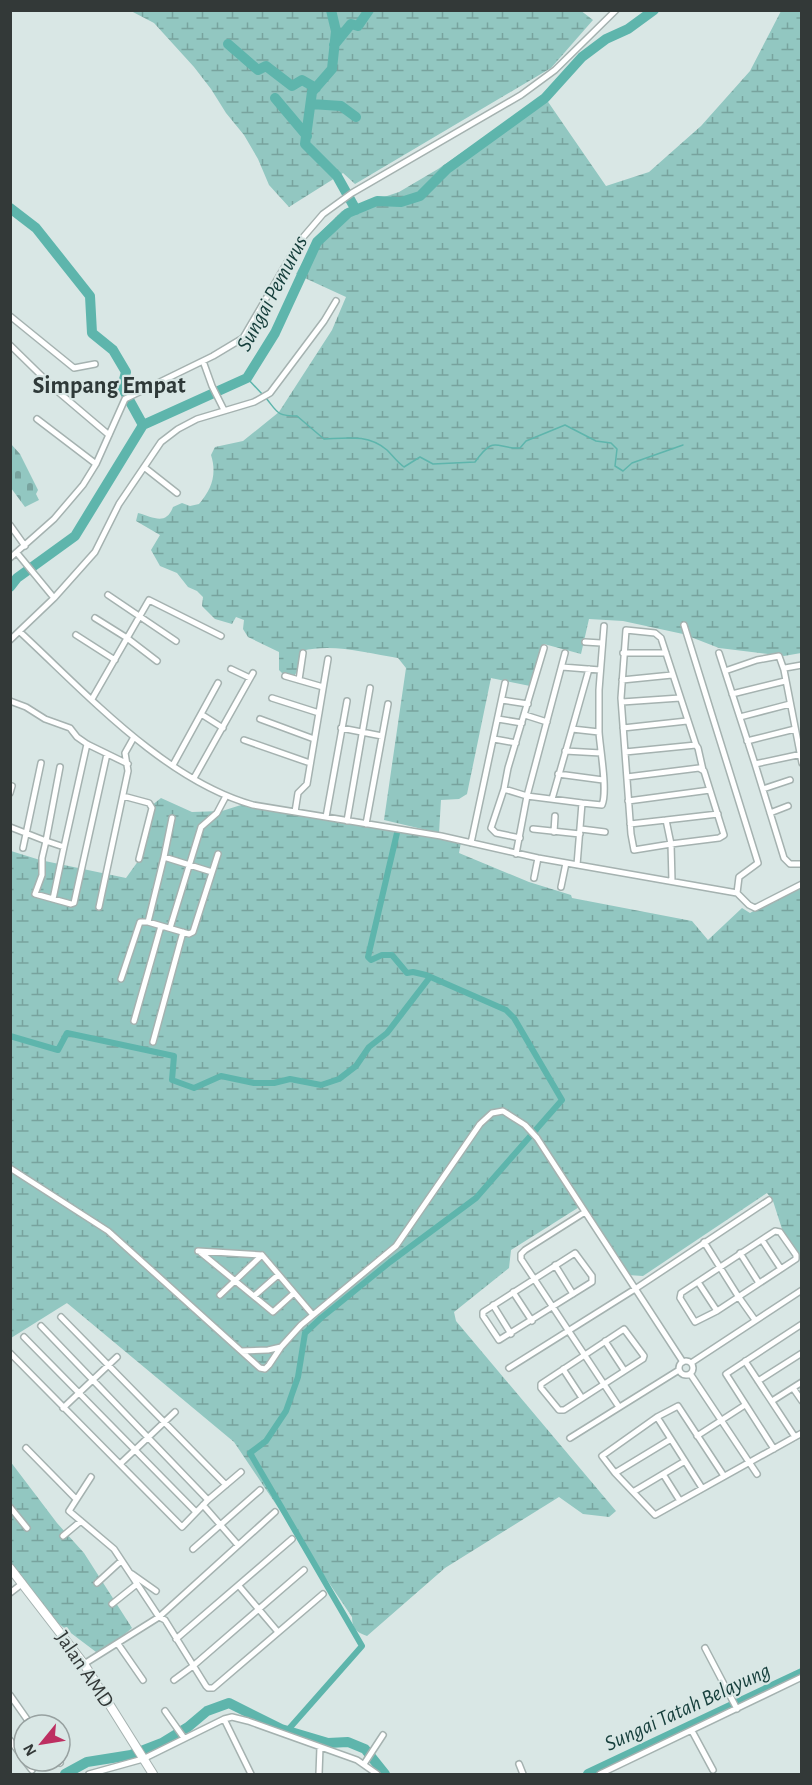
<svg xmlns="http://www.w3.org/2000/svg" width="812" height="1785" viewBox="0 0 812 1785" font-family="'Alegreya Sans',sans-serif">
<style>
.wetland{fill:url(#wetland-marsh)}
.cemetery{fill:url(#cemetery-stones)}
.lines{fill:none;stroke-linecap:round;stroke-linejoin:round}
.stream{stroke:#5eb5ac;stroke-width:1.5}
.canal{stroke:#5eb5ac;stroke-width:6}
.river{stroke:#5eb5ac;stroke-width:10}
.street-casing{stroke:#a5b2b0;stroke-width:8}
.secondary-casing{stroke:#a5b2b0;stroke-width:10}
.street{stroke:#fff;stroke-width:5}
.secondary{stroke:#fff;stroke-width:8}
.labels{text-anchor:middle;stroke-width:4.5;stroke-linejoin:round;paint-order:stroke}
.street-label{font-size:21px;fill:#333938;stroke:#d9e7e5}
.water-label{font-size:22px;font-style:italic;fill:#153e3b;stroke:#d9e7e5}
.quarter-label{font-size:24px;font-weight:bold;fill:#2e3938;stroke:#d9e7e5}
</style>
<defs>
<pattern id="wetland-marsh" width="20" height="14" patternUnits="userSpaceOnUse" patternTransform="scale(1.5)"><rect width="20" height="14" fill="#92c7c1"/><path d="M1 5h8M5 5V1M11 12h8M15 12V8" fill="none" stroke="#78a39e"/></pattern>
<pattern id="cemetery-stones" width="16" height="16" patternUnits="userSpaceOnUse" patternTransform="scale(1.5)"><rect width="16" height="16" fill="#92c7c1"/><path d="M2 7V4a2 2 0 0 1 4 0v3zM10 15v-3a2 2 0 0 1 4 0v3z" fill="#78a39e"/></pattern>
</defs>
<rect width="100%" height="100%" fill="#d9e7e5"/>
<path class="wetland" d="M580,10L593,20L551,68L355,184L343,173L289,207L269,185L258,159L244,135L226,113L211,89L194,67L154,23L131,11Z
M781,11H801V653L784,656L719,648L683,634L623,621L589,619L581,654L544,644L530,686L491,678L467,794L459,799L441,800L439,833L384,820L406,668L398,658C367,653 332,643 302,651L298,670L293,678L285,676L279,670V652L248,637L243,629L244,620L236,617L232,624L215,619L202,606L203,597L197,591L188,587L177,573L160,566L151,550L160,535L136,521L138,513C153,517 166,526 173,507L182,503L190,506L199,504C212,489 217,474 211,455L215,447L243,441L279,412L332,330L346,297L296,274L317,236L342,211L399,192L438,169L544,96L606,186L649,172L701,126L750,71Z
M161,798L192,812L222,811L241,805L461,842L459,853L529,882L571,895L572,898L692,921L708,940L742,908L750,913L801,885V1258L782,1229L773,1201L767,1193L643,1276L628,1275L584,1204L511,1250L509,1268L454,1312L456,1321L616,1511L609,1517L583,1514L559,1497L445,1568L367,1636C356,1632 352,1628 352,1617L234,1442L67,1303L11,1338V851L40,860L126,878L141,857L151,806Z
M10,1461L57,1523L84,1553L132,1628L100,1655L59,1624L11,1564Z"/>
<path class="cemetery" d="M11,444L20,454L38,490L36,494L39,500L25,507L11,488Z"/>
<g class="lines">
<path class="stream" d="M247,378L263,395
M266,398C278,413 277,416 297,416L324,439C347,438 368,434 387,450C393,456 397,462 404,467L420,457L433,464L475,462C495,434 495,449 520,448L526,441L565,425L596,441L611,443L617,449L615,466L623,471L632,463L683,445"/>
<path class="canal" d="M10,1036L58,1050L67,1033L174,1056L172,1080L194,1088L221,1076L254,1083H274L290,1079L321,1085L339,1079L356,1066L369,1047L387,1033L430,977
M287,1731L362,1646L250,1453L266,1441L286,1411L298,1377L305,1333L321,1318L390,1262L476,1198L562,1100L514,1018L506,1010L426,975L413,972L407,973L392,955H382L371,960L368,957L397,833"/>
<path class="river" d="M331,10L336,31L332,69L312,92L305,144L337,176L356,210
M228,44L258,70L266,66L292,86L302,80L316,88
M334,45L351,24L358,26L369,10
M275,98L307,136
M311,104L341,106L356,117
M10,208L36,228L90,296L92,333L113,350L126,372L122,387L143,425
M10,587L17,578L75,536L143,425L247,378L275,333L317,242L348,213L377,201L401,202L420,196L447,169L545,98L582,57L606,39L628,29L654,10
M65,1774L87,1762L131,1755L162,1743L188,1727L207,1711L229,1703L281,1729L328,1743L348,1742L365,1749L385,1774
M588,1774L802,1673"/>
<g class="street-casing">
<path id="street" d="M10,316L74,368L95,364
M10,345L56,390L109,435
M203,361L212,386L224,410
M37,419L96,464
M144,467L177,493
M10,525L25,546
M17,553L54,598
M10,558L54,519L83,485L96,464L125,399L213,356L243,338L299,242L323,214L352,193L521,95L555,70L616,10
M108,595L176,641
M95,618L127,638L157,661
M684,625L758,863L739,877L737,893
M20,632C86,693 164,780 253,805L441,836L538,858L737,893L749,905L755,908L802,884
M76,635L115,660
M10,640L54,598L95,552L119,504L161,442L178,429L197,419L254,402L270,393L324,321L336,301
M585,642L601,643
M623,653H666
M719,653L755,764
M802,665L785,668L784,670L802,763
M562,667L600,670
M231,669L250,678
M725,671L757,660L779,656L784,670
M285,676L323,687
M299,680L303,653
M622,680L672,675
M732,694L785,681
M272,698L319,713
M92,699L149,600L221,636
M502,700L528,704
M10,701L26,707L45,719L70,728L77,737L87,744L128,764
M622,702L680,698
M201,714L223,728
M525,715L547,722
M740,717L790,704
M260,719L314,739
M498,719L522,723
M341,728L382,736
M623,728L687,721
M572,729L589,669
M599,732V690L604,626
M494,739L516,743
M244,740L310,763
M747,741L795,729
M696,745L661,638L655,633L626,630L621,698L631,834L634,850L671,844L666,820L718,814
M565,751L601,753
M625,752L696,745L698,748L703,770
M802,754L755,764L784,858L790,864H802
M173,765L218,683
M60,767L46,841L64,847L87,744
M558,774L603,780
M627,777L699,768L704,771L724,835L719,838L671,844L672,881
M194,778L253,673
M504,789L527,796L582,803L577,865
M763,789L790,780
M10,793L12,786
M123,796L149,803L152,808L139,859
M552,799L572,729L599,732C600,749 608,791 602,805L582,803
M628,801L710,790
M295,812L298,793L307,784L328,659
M770,813L788,806
M326,817L347,701
M347,821L370,688
M366,824L388,704
M630,824L666,820
M10,827L46,841L42,858V875L35,894L71,904L74,903L107,754
M533,829L580,834
M581,829L605,832
M554,832L555,816
M520,838L496,833L491,828L504,789L508,768L544,648
M471,843L505,683
M23,848L41,763
M516,854L527,796L565,653
M164,857L212,872
M534,878L538,858
M561,887L566,863
M53,899L64,847
M99,907L128,771L125,753L134,737
M148,922L164,857L172,818
M170,928L201,827L217,813L226,796
M121,979L140,922H148L189,934L193,932L218,854
M134,1021L161,926
M153,1042L183,932
M10,1168L108,1231L241,1351L268,1350L281,1347L301,1325L396,1246L480,1124L492,1113L503,1111L525,1125L537,1138L683,1362
M585,1212L525,1250L521,1254V1259L619,1407
M775,1231L780,1232L796,1255V1259L717,1311L695,1322L680,1298L681,1293Z
M762,1240L781,1269
M704,1242L738,1296L755,1320
M198,1251L262,1255L313,1315
M200,1252L273,1312L294,1293
M575,1253L592,1276V1282L499,1340L483,1316V1312Z
M740,1253L759,1283
M555,1265L573,1294
M698,1282L717,1311
M513,1292L532,1321
M220,1295L262,1255
M254,1296L278,1275
M493,1305L511,1334
M61,1317L226,1485
M624,1329L644,1356L643,1359L564,1410H559L541,1388V1384Z
M24,1337L196,1512
M605,1341L624,1370
M241,1351L260,1368L265,1369L269,1365L281,1347
M10,1353L182,1527L208,1500L41,1326
M679 1368a7 7 0 1 1 14 0a7 7 0 1 1-14 0Z
M745,1361L795,1437
M691,1363L802,1290
M509,1368L635,1289L769,1200
M563,1369L582,1398
M691,1375L757,1474
M758,1381L802,1353
M793,1388L802,1401
M772,1401L802,1382
M63,1408L117,1357
M657,1417L702,1488
M697,1436L745,1405
M570,1438L679,1370
M26,1448L76,1499
M774,1449L726,1374L802,1324
M120,1464L175,1412
M615,1473L671,1439
M663,1474L680,1501
M724,1476L678,1406L657,1417L602,1456L615,1473L655,1515L802,1433
M91,1477L69,1511L114,1549L159,1617L275,1512
M633,1492L685,1461
M208,1500L241,1472
M203,1505L238,1545
M10,1507L27,1528
M63,1536L81,1521
M193,1549L260,1490
M132,1574L156,1591
M97,1583L121,1561
M239,1586L278,1632
M10,1593L23,1583
M112,1604L137,1584
M176,1639L292,1539
M118,1644L143,1680
M705,1648L737,1709
M84,1664L159,1617L165,1620L206,1686L208,1688H213L323,1594
M174,1680L193,1666L304,1570
M10,1695L31,1725
M165,1711L184,1738
M224,1719L251,1774
M692,1731L713,1770
M10,1740L24,1759
M25,1761L32,1770
M58,1761L60,1763
M364,1764L383,1735
M519,1764L523,1774
M89,1774L143,1759L224,1719L232,1717L248,1721L357,1760L377,1774
M319,1774L320,1747
M600,1774L802,1677"/>
</g>
<g class="secondary-casing">
<path id="secondary" d="M10,1568L84,1664L153,1774"/>
</g>
<use href="#street" class="street"/>
<use href="#secondary" class="secondary"/>
</g>
<g class="labels">
<g class="street-label">
<text transform="translate(85 1669) rotate(56)" y="7">Jalan AMD</text>
</g>
<g class="water-label">
<text transform="translate(271 293) rotate(-62)" y="8">Sungai Pemurus</text>
<text transform="translate(687 1706) rotate(-25)" y="8">Sungai Tatah Belayung</text>
</g>
<g class="quarter-label">
<text x="109" y="393">Simpang Empat</text>
</g>
</g>
<rect width="812" height="1785" fill="none" stroke="#333938" stroke-width="24"/>
<g transform="translate(42 1743) rotate(240)"><circle r="28" fill="#d9e7e5" stroke="#97a1a0" stroke-width="1.5"/>
<path d="M0-4.5L10 22L0 15L-10 22Z" fill="#bd2f61"/>
<text y="-9" font-size="16" font-weight="bold" text-anchor="middle" fill="#333938">N</text>
</g>
</svg>
